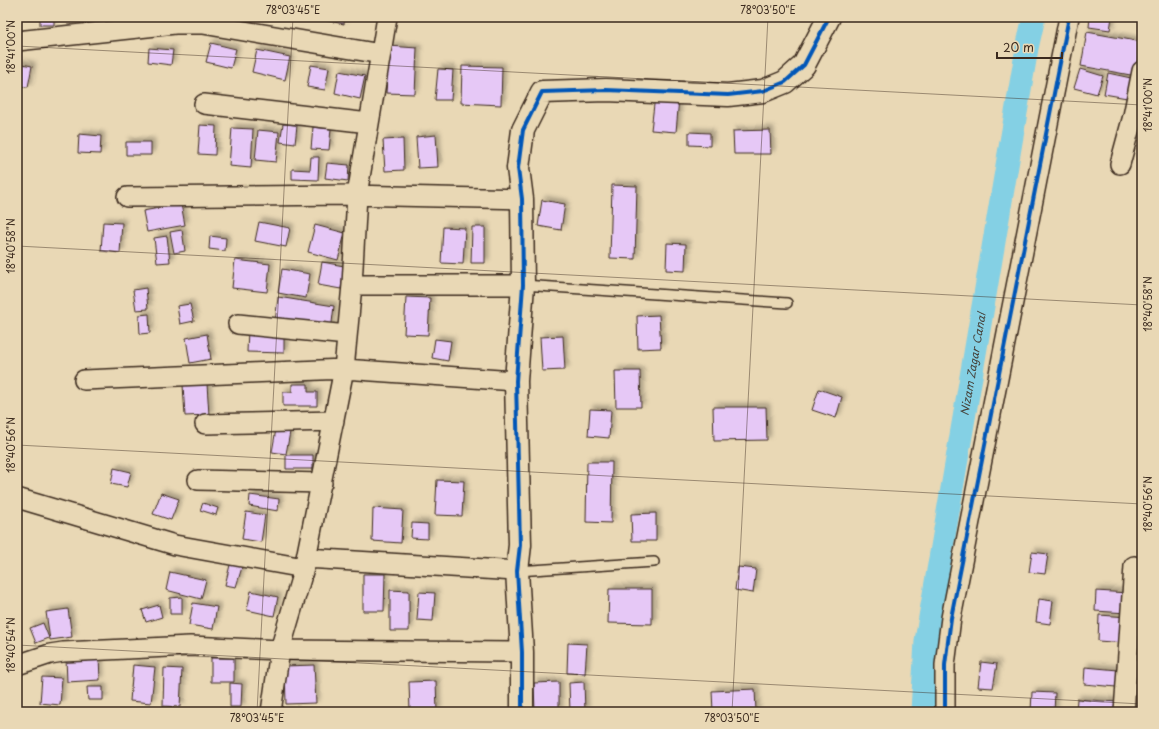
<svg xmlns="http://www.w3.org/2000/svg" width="1159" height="729" viewBox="0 0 1159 729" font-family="'Playpen Sans',sans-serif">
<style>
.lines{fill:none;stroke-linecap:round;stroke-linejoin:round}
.canal{stroke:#84d0e4;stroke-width:23}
.building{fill:#e6c8f6;stroke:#3b2a1e;filter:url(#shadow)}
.lane-casing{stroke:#3b2a1e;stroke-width:12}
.street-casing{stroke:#3b2a1e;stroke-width:22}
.secondary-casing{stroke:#3b2a1e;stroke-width:25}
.lane{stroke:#e9d8b5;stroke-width:9}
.street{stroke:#e9d8b5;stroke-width:19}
.secondary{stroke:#e9d8b5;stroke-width:22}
.cycleway-casing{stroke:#e9d8b5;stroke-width:6}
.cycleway{stroke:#0057b8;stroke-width:4}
.ticks{fill:none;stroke:#3b2a1e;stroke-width:1;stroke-opacity:0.45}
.labels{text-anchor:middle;stroke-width:3;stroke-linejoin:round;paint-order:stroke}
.water-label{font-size:11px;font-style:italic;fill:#46433c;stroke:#e9d8b5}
.neatline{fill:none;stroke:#3b2a1e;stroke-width:1.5}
.ticks-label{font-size:10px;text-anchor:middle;fill:#3b2a1e}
</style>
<defs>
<filter id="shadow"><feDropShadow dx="3.5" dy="-3.5" stdDeviation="2" flood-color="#0004"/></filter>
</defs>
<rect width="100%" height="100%" fill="#e9d8b5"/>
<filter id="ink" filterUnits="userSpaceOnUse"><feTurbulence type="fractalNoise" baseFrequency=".025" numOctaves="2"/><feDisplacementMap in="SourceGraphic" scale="8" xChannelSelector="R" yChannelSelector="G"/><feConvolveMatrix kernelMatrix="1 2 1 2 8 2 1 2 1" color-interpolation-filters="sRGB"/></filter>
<g filter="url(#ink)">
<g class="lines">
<path class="canal" id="s1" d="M922,712L926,641L1027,48L1034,17"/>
</g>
<path class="building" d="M40,17H54V25H40Z
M324,17H345L344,24L324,20Z
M1090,17H1112L1110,30L1089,27Z
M1087,32L1142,42L1136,76L1081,66Z
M211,43L236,49L231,68L206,62Z
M389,46L417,48L415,94L386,93Z
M149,48L173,50L171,65L148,62Z
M257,50L290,57L285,80L252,72Z
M17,63L32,66L28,87L17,86Z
M311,65L329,68L325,90L307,87Z
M462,66L502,67L501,105L461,103Z
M438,69L453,70L451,100H435Z
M1080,69L1103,76L1097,94L1074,88Z
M339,71L365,76L360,99L335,93Z
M1108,73L1131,78L1127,98L1104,94Z
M655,96L679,98L676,132L651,130Z
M283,124L297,125L295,144L280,142Z
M200,125L216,126L215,155L198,154Z
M313,127L331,129L329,150L311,149Z
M232,128L253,129L251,168L229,166Z
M258,130L279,132L276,162L255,160Z
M770,130L771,154H734L733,131Z
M689,132L710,133V146L689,145Z
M79,134L101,136L100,154L78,153Z
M436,135L438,167L418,168L416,137Z
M403,139L404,170L385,171L383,140Z
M126,142H151V155H126Z
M311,157H319L318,180L292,179V169L310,170Z
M327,163L349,165L348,181L325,178Z
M612,185L637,186L635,259L610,258Z
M542,200L565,204L561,230L538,226Z
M181,204L185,225L147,232L143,211Z
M103,222L122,223L120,253L101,251Z
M259,222L290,228L286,247L255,241Z
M315,225L345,233L338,260L308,252Z
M443,227L465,228L463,264L441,263Z
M472,227H485V263H471Z
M182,230L185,251L174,253L170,232Z
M167,236L170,262L157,263L154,238Z
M210,236L226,238L225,251L209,249Z
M667,243L686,244L685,271L666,270Z
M235,260L270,264L267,292L232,288Z
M322,262L344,266L341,289L318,285Z
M282,269L310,274L306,298L278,293Z
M146,288L148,309L136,310L133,290Z
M278,297L334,306L331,331L275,323Z
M406,297L430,298L428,335L404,334Z
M190,304L194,321L180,324L177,306Z
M149,314L150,333L140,334L139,315Z
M659,315L661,348L638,349L637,316Z
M248,330L284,332V353L247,352Z
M207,334L211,359L190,363L186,338Z
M563,336L565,370L542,371L540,337Z
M435,339L451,341L448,361L432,358Z
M615,371H640L641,407H616Z
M207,384L209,415L185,416L183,385Z
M292,384H308V392H317V406H283V392H292Z
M819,389L842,397L836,418L812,410Z
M713,407H766L767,440L714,441Z
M590,409L611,410L609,438L588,436Z
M276,429L290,432L286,454L272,452Z
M286,455H313V469H286Z
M587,462H612L611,523L586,522Z
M114,468L131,472L127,487L111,484Z
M437,480L464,481L462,516L435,515Z
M161,493L179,499L171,520L153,514Z
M250,495L279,499L278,511L249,506Z
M203,503L218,508L216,515L200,510Z
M373,508L403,510L401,543L372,541Z
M246,512L265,515L261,542L242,539Z
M656,513V541H632L631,514Z
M412,523L428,524V539L411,538Z
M1032,552L1048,554L1045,574L1029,572Z
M231,561L243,564L236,587L225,585Z
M738,567L756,569L753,593L735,590Z
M170,572L206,580L201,599L166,590Z
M363,574H385L384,611H363Z
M609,589H652V624L608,623Z
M390,590L409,591V631H390Z
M251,591L278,597L274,616L247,610Z
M1096,591L1128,593L1127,613L1095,611Z
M419,592L435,593L433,621L417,620Z
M182,597V614H170V598Z
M1039,599L1053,601L1050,624L1036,622Z
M193,603L217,607L213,629L189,625Z
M159,605L162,617L146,622L142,610Z
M68,609L72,637L50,640L46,612Z
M1138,610L1142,611V634H1136Z
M1099,615L1128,617L1126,643L1098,641Z
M43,623L49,638L36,643L30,628Z
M568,643L587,644L585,674L567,673Z
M99,657L100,680L67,682L66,658Z
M211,658H234V682H211Z
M981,662L997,664L993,688L978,687Z
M133,665L155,667L151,703L130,701Z
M314,665L316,703L286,704L285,666Z
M1085,667L1118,670L1116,687L1084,684Z
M164,668L182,669L180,707L163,706Z
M42,677L62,678L60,705L40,703Z
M436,681L437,712H410L409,682Z
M559,682V712H535L534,683Z
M584,682L585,712H570L569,683Z
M230,683L242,684L241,707H230Z
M87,687H103V700H88Z
M755,689L756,712H713L712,691Z
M1032,692L1055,693L1054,712H1031Z
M1077,699L1117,702V712H1076Z"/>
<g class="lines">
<g class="lane-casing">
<path id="lane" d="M523,285L787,303
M517,571L654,562"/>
</g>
<g class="street-casing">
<path id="street" d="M17,41L175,24H203L381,54
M204,104L369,123
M1120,164L1133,116L1142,71
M127,197L349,195L522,199
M352,285H523
M238,324L347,335
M84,380L344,369L516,381
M205,424L334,421
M198,480L322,483
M17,498L175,545L304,568
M306,558L517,571
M17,665L50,654L63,652L190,646L280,650L522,652
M271,712L280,650L304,568L344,369L352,285L357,195L387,17
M945,712V665L951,618L1069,17
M1124,712L1134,566"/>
</g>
<g class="secondary-casing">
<path id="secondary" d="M522,712V652L517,571L520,545L516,381L523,285L522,199L518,168L523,130L542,92L606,90L728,95L763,91L785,82L804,65L829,17"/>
</g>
<use href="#lane" class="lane"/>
<use href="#street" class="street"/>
<use href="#secondary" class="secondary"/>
<g class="cycleway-casing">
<path id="cycleway" d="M522,712V652L517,571L520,545L516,381L523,285L522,199L518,168L523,130L542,92L606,90L728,95L763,91L785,82L804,65L829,17
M945,712V665L951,618L1069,17"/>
</g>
<use href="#cycleway" class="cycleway"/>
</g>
</g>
<path class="ticks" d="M17,46L1142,105M17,246L1142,305M17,445L1142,504M17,645L1142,704M257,712L293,17M732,712L768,17"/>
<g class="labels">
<g class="water-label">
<text dy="4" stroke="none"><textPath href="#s1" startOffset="352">Nizam Zagar Canal</textPath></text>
</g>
</g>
<rect width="1159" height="729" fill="none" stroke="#e9d8b5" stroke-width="44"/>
<path d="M997 52v6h65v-6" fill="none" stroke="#3b2a1e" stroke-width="2"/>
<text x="1003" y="52" font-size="12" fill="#3b2a1e" stroke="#e9d8b5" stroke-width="3" paint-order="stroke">20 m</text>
<rect x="22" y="22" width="1115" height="685" class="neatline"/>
<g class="ticks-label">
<text x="293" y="14">78°03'45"E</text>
<text x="768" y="14">78°03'50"E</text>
<text transform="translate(11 47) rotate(-90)" y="4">18°41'00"N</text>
<text transform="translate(1148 105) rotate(-90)" y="4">18°41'00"N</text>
<text transform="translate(11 246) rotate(-90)" y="4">18°40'58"N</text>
<text transform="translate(1148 304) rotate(-90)" y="4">18°40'58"N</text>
<text transform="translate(11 445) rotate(-90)" y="4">18°40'56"N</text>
<text transform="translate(1148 504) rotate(-90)" y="4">18°40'56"N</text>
<text transform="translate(11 645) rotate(-90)" y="4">18°40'54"N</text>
<text x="257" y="722">78°03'45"E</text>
<text x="732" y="722">78°03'50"E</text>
</g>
</svg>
